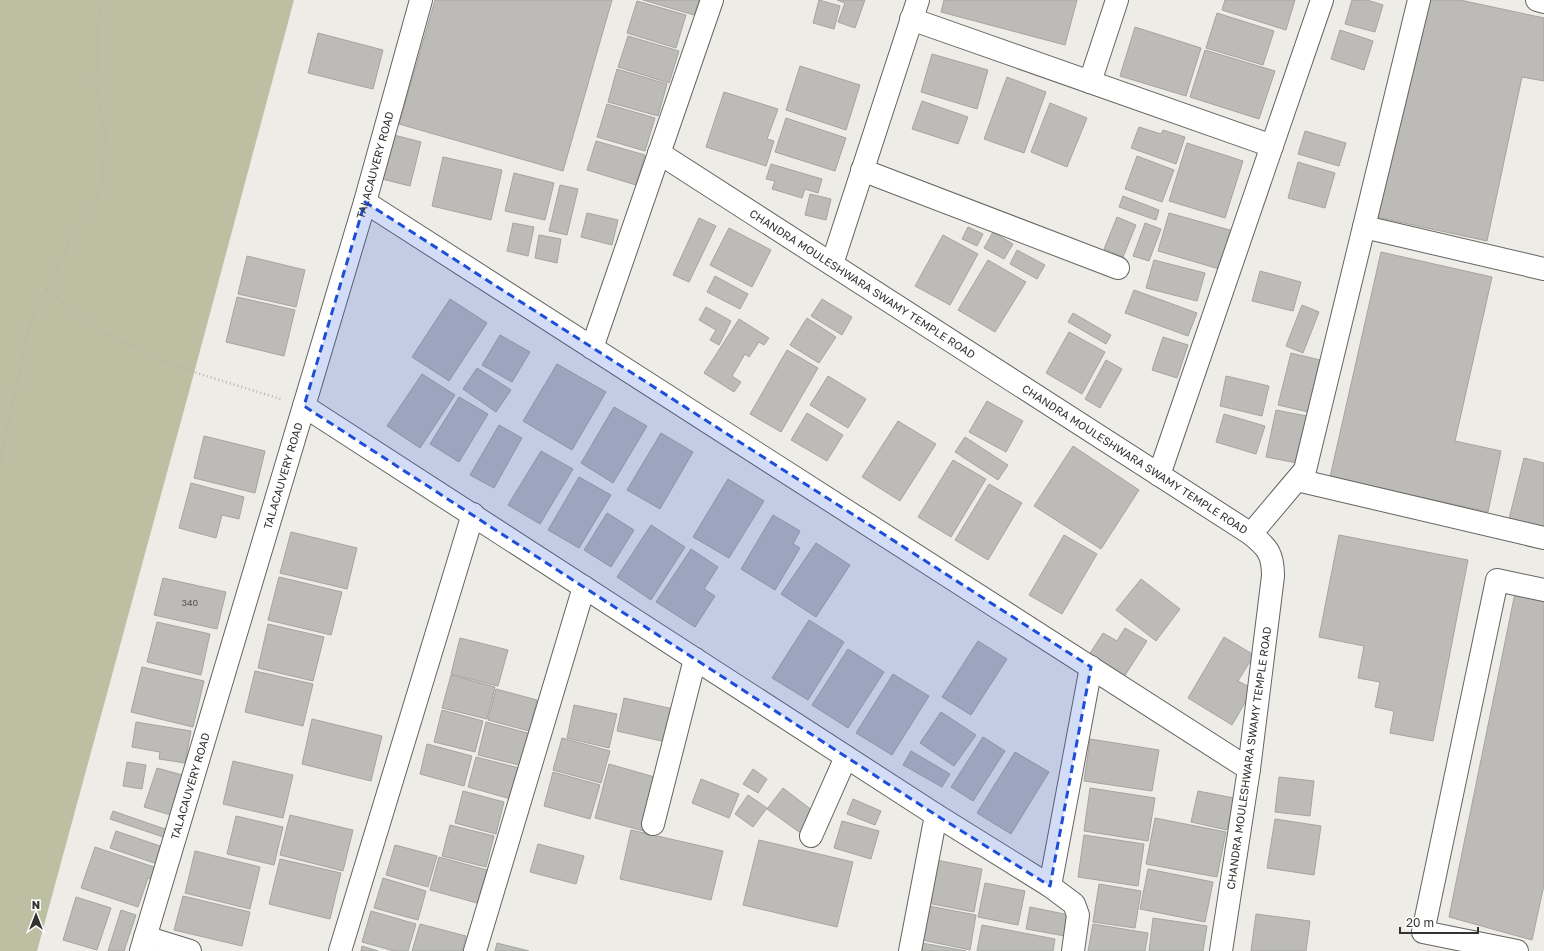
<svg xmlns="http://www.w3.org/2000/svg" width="1544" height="951" viewBox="0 0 1544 951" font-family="'Golos Text',sans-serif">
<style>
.green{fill:#bdbfa3}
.building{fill:#bcbbb7;stroke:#a5a4a0}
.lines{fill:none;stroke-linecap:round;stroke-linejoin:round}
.street-casing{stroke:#656461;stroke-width:24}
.path{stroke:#b4b3b0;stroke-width:2.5;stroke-dasharray:1 3;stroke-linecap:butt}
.street{stroke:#fff;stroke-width:22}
.marked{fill:#1d4ed8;fill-opacity:0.2;stroke:#1d4ed8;stroke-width:3;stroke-dasharray:8 5;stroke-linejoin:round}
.labels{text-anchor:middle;stroke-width:3;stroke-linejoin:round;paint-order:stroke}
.number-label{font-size:9px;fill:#555452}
.street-label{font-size:11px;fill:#333231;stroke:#fff}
</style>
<rect width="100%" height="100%" fill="#edece7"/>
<path class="green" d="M0,0H294L190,388L37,951H0Z"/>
<path class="building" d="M435,0H612L563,171L399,124Z
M643,0H699L694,15Z
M819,0L840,6L834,29L813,23Z
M837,0H865L855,28L838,22L845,3Z
M944,0H1077L1065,45L941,12Z
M1225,0H1295L1286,30L1222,10Z
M1352,0H1367L1383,5L1375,32L1345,24Z
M1423,0H1460L1544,18V81L1522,77L1487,241L1376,217Z
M637,1L686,15L676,48L627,33Z
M1217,13L1274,31L1263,65L1206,48Z
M1135,27L1201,48L1186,96L1120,76Z
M1340,30L1373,41L1364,70L1331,59Z
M318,33L383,50L373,89L308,73Z
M628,36L679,51L669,83L618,67Z
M1205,50L1275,71L1259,119L1190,97Z
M932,54L988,70L977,109L921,92Z
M800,66L860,85L846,130L786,110Z
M617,69L667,84L658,116L608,102Z
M1007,77L1046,92L1024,153L984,139Z
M724,92L778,109L767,139L774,141L766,166L706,147Z
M922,101L968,117L958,144L912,129Z
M1050,103L1087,118L1067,167L1031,152Z
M607,104L655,118L645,151L597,137Z
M786,118L846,138L835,171L775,152Z
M1139,127L1161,134L1163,130L1185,137L1176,164L1131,148Z
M1305,131L1346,143L1339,166L1298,154Z
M394,135L421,142L410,186L382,179Z
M596,141L645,155L636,185L587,170Z
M1187,143L1243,161L1225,218L1169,201Z
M1137,156L1174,170L1162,202L1125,189Z
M443,157L502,170L491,220L432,206Z
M1298,162L1335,173L1325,208L1288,198Z
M771,164L822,179L818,193L805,189L802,198L772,189L775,181L766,179Z
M514,173L554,183L545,220L505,211Z
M560,185L578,189L567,235L549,231Z
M810,194L831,199L826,220L805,215Z
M1123,196L1159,210L1156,220L1119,207Z
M587,213L618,220L612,245L581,237Z
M1169,213L1237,232L1226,271L1158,251Z
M1117,217L1136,225L1123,257L1104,249Z
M699,218L716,226L689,282L673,275Z
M513,223L534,227L528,256L507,251Z
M1145,223L1161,229L1149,261L1133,256Z
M968,227L983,234L977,246L962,239Z
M729,228L771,250L752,287L710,265Z
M993,232L1013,244L1004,259L984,248Z
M539,235L561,239L557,263L535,258Z
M943,235L978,254L950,305L915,286Z
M1017,250L1045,265L1037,279L1010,264Z
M1381,252L1492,277L1455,441L1501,451L1488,512L1330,477Z
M247,256L305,270L296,307L238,294Z
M988,260L1026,282L995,332L958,310Z
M1154,260L1205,273L1197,301L1146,288Z
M1260,271L1301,282L1293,311L1252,301Z
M715,276L748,294L740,309L707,292Z
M1134,290L1197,313L1188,336L1125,313Z
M237,297L295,310L284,356L226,342Z
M450,299L487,323L449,381L412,357Z
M822,299L852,317L842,335L811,316Z
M1302,305L1319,312L1303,353L1286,346Z
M706,307L731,321L719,345L710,340L716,330L699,320Z
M1073,313L1111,335L1106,344L1068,322Z
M807,318L836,337L819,363L790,345Z
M739,319L769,338L764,345L759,342L749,357L745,354L732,376L741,382L734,392L704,373Z
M1069,332L1105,352L1082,394L1046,373Z
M500,335L530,352L512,382L482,365Z
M1163,337L1188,345L1177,378L1152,370Z
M787,350L818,368L781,432L750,414Z
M1291,353L1320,360L1308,412L1278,405Z
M1106,360L1122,369L1100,408L1085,399Z
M557,364L606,392L572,450L523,421Z
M477,368L511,390L496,412L463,389Z
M422,374L455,395L420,448L387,426Z
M828,376L866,399L848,428L810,405Z
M1226,376L1269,386L1262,416L1220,406Z
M459,397L488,414L459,462L430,444Z
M987,401L1023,421L1006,452L969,432Z
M614,407L647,426L613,483L581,463Z
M1276,410L1312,417L1302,464L1266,457Z
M807,413L843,435L827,461L791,440Z
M1224,414L1265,426L1256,454L1216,442Z
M898,421L936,444L900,501L862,477Z
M499,425L522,438L494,488L470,475Z
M661,433L693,452L660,509L627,490Z
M204,436L265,451L255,493L194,478Z
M965,437L1008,465L998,480L955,452Z
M1073,446L1139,490L1101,549L1034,506Z
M541,451L573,469L540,524L508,505Z
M1524,458L1544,463V527L1509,519Z
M953,460L986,479L951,537L918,517Z
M579,477L611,495L579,548L548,530Z
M728,479L764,501L729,558L693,537Z
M191,483L244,497L239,519L222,515L216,538L179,528Z
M989,484L1022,503L988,560L955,540Z
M607,513L634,530L611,567L584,550Z
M773,515L800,531L793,544L800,548L775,590L741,569Z
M651,525L685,547L651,600L617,577Z
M291,532L357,548L347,589L280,573Z
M1064,535L1097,554L1062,614L1029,595Z
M1339,535L1468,560L1433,741L1390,733L1394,711L1375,707L1380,682L1358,678L1364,646L1319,637Z
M816,543L850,565L816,617L781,594Z
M691,549L718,567L704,589L715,596L695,627L656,602Z
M279,577L342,592L331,635L268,620Z
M163,578L226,592L217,629L154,615Z
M1141,579L1180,609L1156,641L1116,610Z
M1515,593L1544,599V885L1532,940L1449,917Z
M809,620L844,642L808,700L772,678Z
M157,622L210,634L201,675L147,662Z
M268,624L324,637L313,681L258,668Z
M1125,628L1147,641L1124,677L1089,655L1103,633L1117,641Z
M1224,637L1254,655L1238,681L1253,689L1232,725L1188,698Z
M460,638L508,650L498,686L451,674Z
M978,641L1007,659L971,715L942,697Z
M848,649L884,672L848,728L812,705Z
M142,667L204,681L193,727L131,712Z
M255,671L313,684L303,726L245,712Z
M893,674L929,696L892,755L856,733Z
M451,675L495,687L487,719L442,708Z
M496,689L537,700L529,731L488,720Z
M624,698L673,709L666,742L617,731Z
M574,705L617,714L609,748L567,738Z
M442,710L483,721L475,752L434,742Z
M941,712L976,735L954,766L920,743Z
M312,719L382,736L371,781L302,764Z
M136,722L191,731L185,763L159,759L160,752L132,747Z
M486,722L531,734L523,766L478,755Z
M983,737L1005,751L973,801L951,787Z
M562,738L610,751L601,783L553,770Z
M1090,739L1159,750L1152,791L1084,781Z
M427,744L472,756L464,786L420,774Z
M911,751L950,774L942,787L903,765Z
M1015,752L1049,772L1011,834L977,813Z
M476,757L519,768L511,799L468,787Z
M233,761L293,775L283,818L223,804Z
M127,762L146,765L142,789L123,786Z
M609,764L658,778L644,831L595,818Z
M157,768L186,776L174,816L144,807Z
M753,769L767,779L758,793L743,784Z
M553,772L600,785L590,819L544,806Z
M1279,777L1314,781L1310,816L1275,812Z
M701,779L739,794L729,818L692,803Z
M783,788L817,814L802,834L767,809Z
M1090,788L1155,798L1148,841L1084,831Z
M463,791L504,802L496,834L455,823Z
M1198,791L1234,798L1227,830L1191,822Z
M748,795L767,808L753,827L735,814Z
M853,799L881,811L875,825L847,814Z
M113,811L168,830L166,838L110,819Z
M290,815L353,830L343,871L280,855Z
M236,816L283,827L274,865L227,854Z
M1155,818L1226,832L1217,877L1146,864Z
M1275,819L1321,826L1314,875L1267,868Z
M842,821L879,831L871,859L834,848Z
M450,825L494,836L486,867L442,856Z
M631,830L723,851L711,900L620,879Z
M116,831L166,848L160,865L110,848Z
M1084,835L1144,844L1138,886L1078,877Z
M759,840L853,862L837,927L743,905Z
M538,844L584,856L576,884L530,872Z
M395,845L437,856L428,887L386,875Z
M95,847L157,868L153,880L148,878L138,907L81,888Z
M195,851L260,867L250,909L185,893Z
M439,857L487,870L477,903L430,890Z
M280,859L341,873L330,919L269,904Z
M936,860L982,869L974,912L927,903Z
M1148,869L1213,882L1205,922L1140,909Z
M383,878L426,891L418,920L374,908Z
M985,883L1025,891L1018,925L978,917Z
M1099,884L1141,891L1135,928L1093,922Z
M183,896L250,912L242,946L174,930Z
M76,897L111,908L97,950L63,940Z
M929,906L976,915L970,950L922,940Z
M1030,907L1069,915L1065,936L1026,929Z
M121,910L136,915L124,951H108Z
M371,911L416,924L408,951H394L362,942Z
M1256,914L1310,921L1306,951H1251Z
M1153,918L1207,926L1203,951H1149Z
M420,924L466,936L462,951H412Z
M1093,924L1148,933L1145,951H1088Z
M982,925L1055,939L1053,951H977Z
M497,943L529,951H495Z
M922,943L966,951H920Z
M362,946L378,951H361Z"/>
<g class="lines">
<g class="street-casing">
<g id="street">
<path d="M1537,0L1544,2"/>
<path d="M911,19L1272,146"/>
<path d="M1090,82L1117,0"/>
<path id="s1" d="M659,153L1251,534C1268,548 1273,554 1273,576L1249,769L1221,951"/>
<path d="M862,170L1118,268"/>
<path d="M365,202L1249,769"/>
<path d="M1364,227L1544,269"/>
<path d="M832,264L918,0"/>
<path d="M592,348L712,0"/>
<path d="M304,406L936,815L1050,886L1074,904L1078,915L1073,951"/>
<path d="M1159,475L1322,0"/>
<path d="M1297,480L1544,538"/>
<path d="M1251,534L1305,470L1419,0"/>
<path d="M653,824L695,659"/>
<path d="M811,836L846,757"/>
<path d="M1050,886L1091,667"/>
<path d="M145,937L190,951"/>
<path id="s2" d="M141,951L365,202L421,0"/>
<path d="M340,951L473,514"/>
<path d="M475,951L584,587"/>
<path d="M910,951L936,815"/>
<path d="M1517,951L1423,932L1497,580L1544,590"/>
</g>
</g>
<path class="path" d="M47,289L94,328L174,366L281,399
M0,463L29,326L70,242L102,189L105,133L96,86L98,21L102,0"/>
<use href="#street" class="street"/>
</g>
<path class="marked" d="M365,202L1091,667L1050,886L936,815L304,406Z"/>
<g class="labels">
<g class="number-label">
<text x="190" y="606">340</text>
</g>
<g class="street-label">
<text dy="4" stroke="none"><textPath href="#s2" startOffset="820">TALACAUVERY ROAD</textPath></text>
<text dy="4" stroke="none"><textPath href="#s1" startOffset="242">CHANDRA MOULESHWARA SWAMY TEMPLE ROAD</textPath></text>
<text dy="4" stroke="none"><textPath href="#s1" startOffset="566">CHANDRA MOULESHWARA SWAMY TEMPLE ROAD</textPath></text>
<text dy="4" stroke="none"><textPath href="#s2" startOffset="496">TALACAUVERY ROAD</textPath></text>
<text transform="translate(1249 758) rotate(-82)" y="4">CHANDRA MOULESHWARA SWAMY TEMPLE ROAD</text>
<text dy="4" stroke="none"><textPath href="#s2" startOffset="172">TALACAUVERY ROAD</textPath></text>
</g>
</g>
<g transform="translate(36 915)" stroke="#ffffff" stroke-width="3" paint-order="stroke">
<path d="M0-3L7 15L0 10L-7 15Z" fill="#333231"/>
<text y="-6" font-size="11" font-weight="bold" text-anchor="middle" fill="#333231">N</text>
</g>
<path d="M1400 927v6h78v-6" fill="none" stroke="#333231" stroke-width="2"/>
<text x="1406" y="927" font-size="12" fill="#333231" stroke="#ffffff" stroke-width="3" paint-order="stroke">20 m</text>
</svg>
